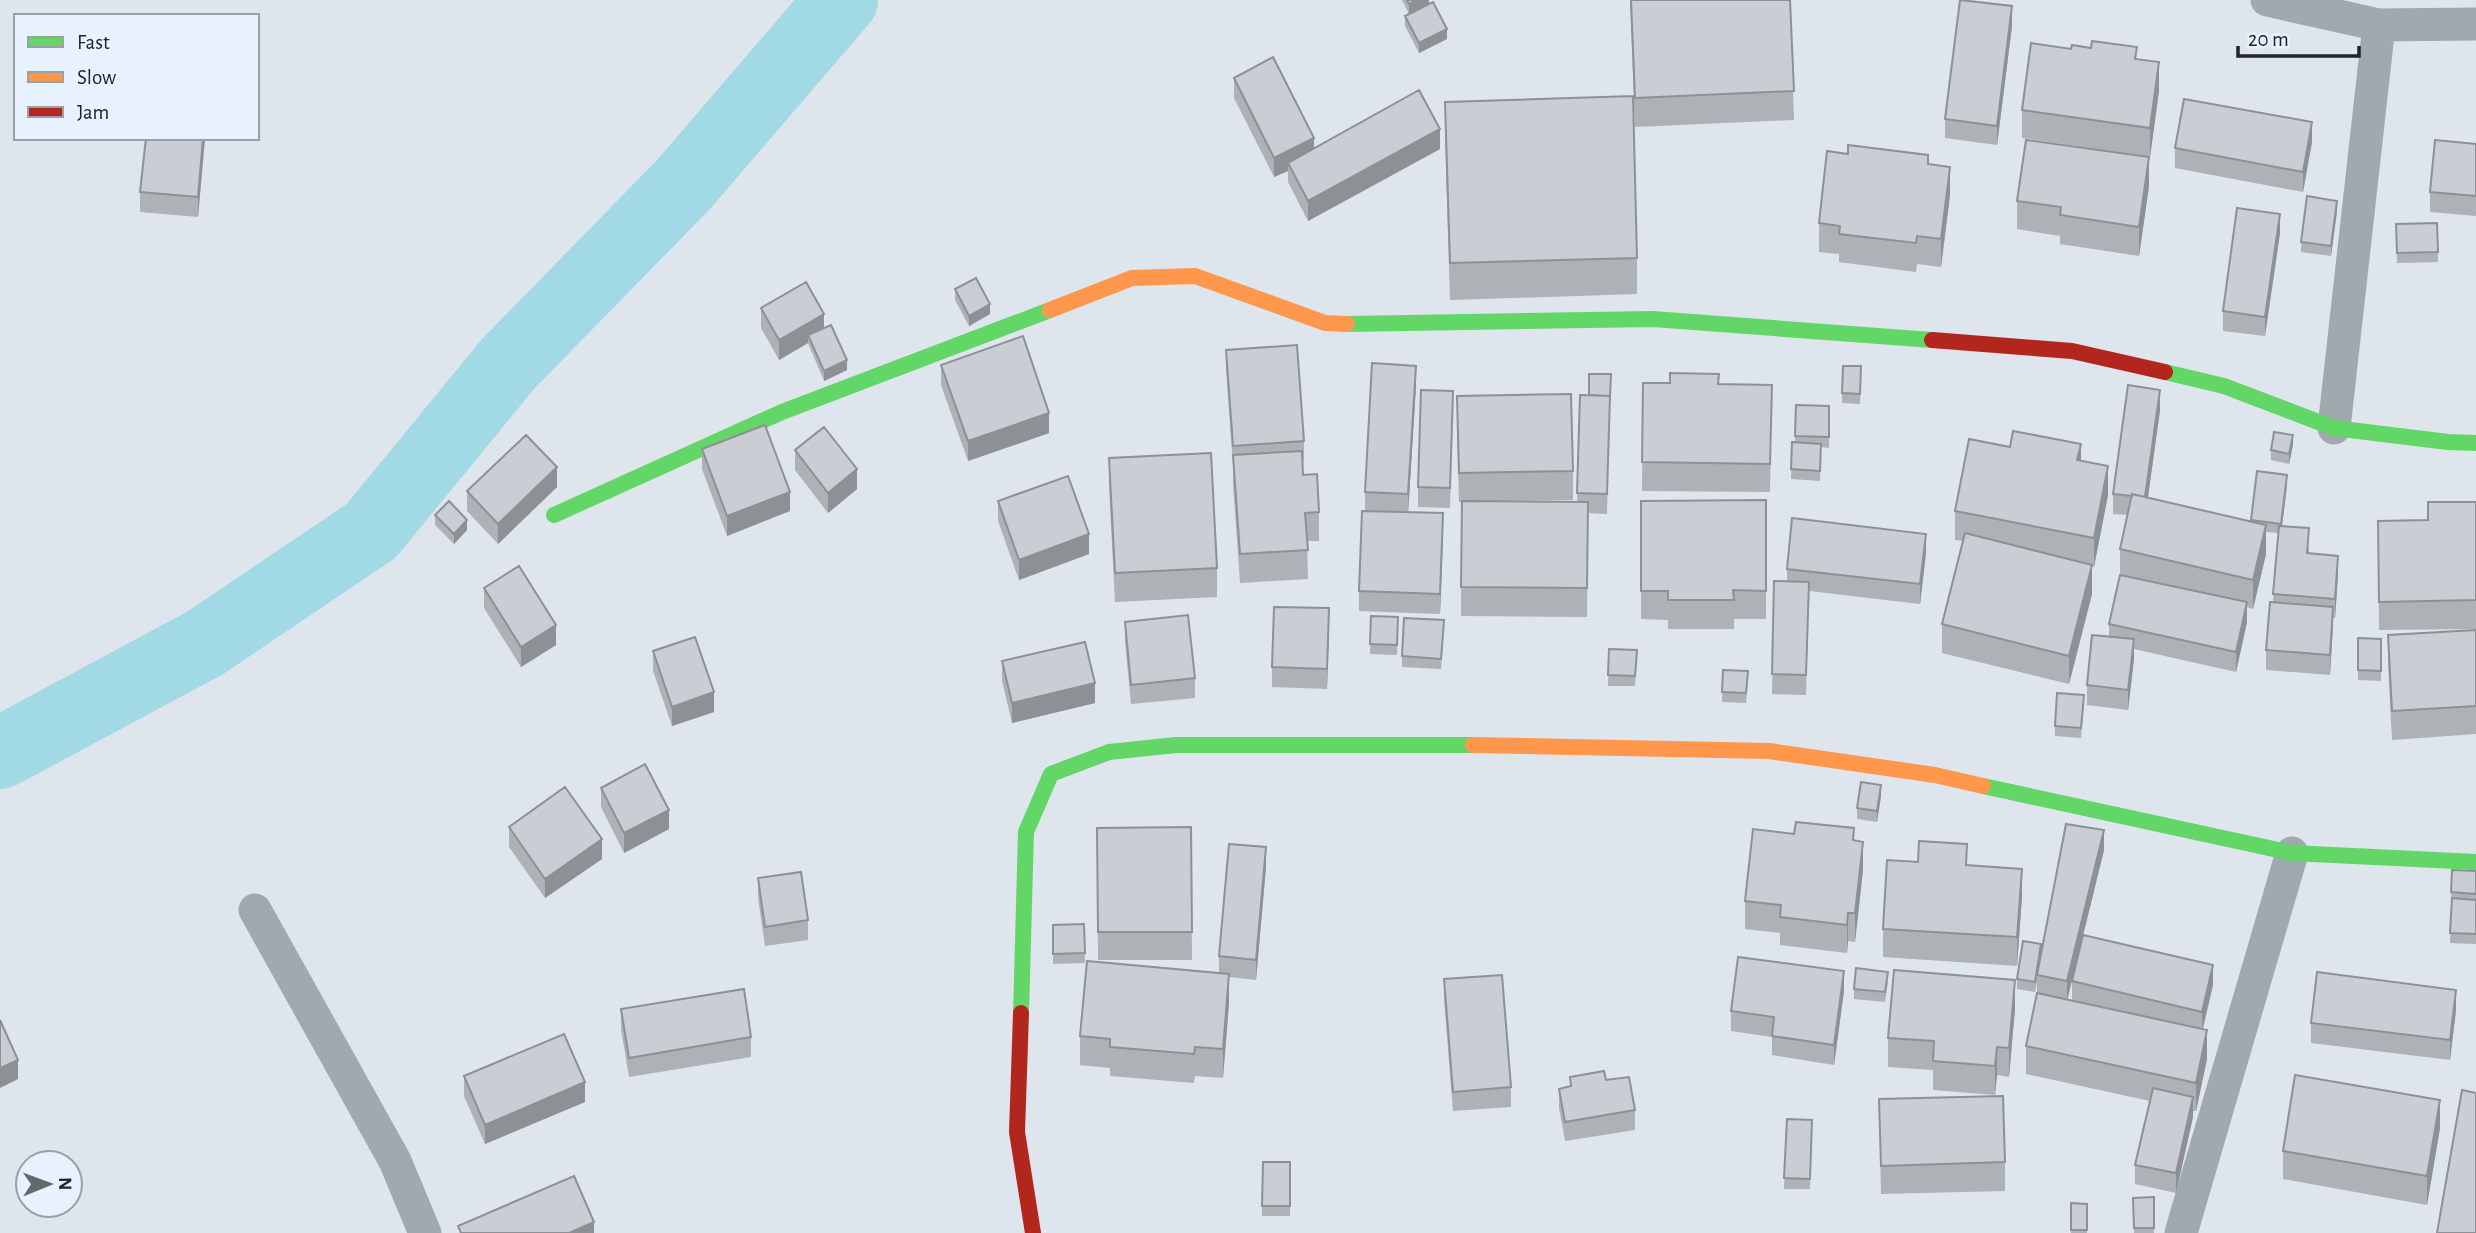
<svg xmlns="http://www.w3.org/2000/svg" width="2476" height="1233" viewBox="0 0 2476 1233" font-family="'Alegreya Sans',sans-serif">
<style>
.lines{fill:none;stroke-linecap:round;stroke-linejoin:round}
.river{stroke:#a1d9e4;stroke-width:72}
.street{stroke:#a0a9ad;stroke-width:33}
.fast{stroke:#63d668;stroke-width:16}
.slow{stroke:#ff974d;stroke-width:16}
.jam{stroke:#b3261e;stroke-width:16}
.wall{fill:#aeb1b6}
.shaded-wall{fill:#8d9094}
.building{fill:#caced4;stroke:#8d9094;stroke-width:2}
</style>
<rect width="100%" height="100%" fill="#dfe5ec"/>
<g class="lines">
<path class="river" d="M0,753L205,643L371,531L508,364L684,184L842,0"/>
<path class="street" d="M2267,0L2379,25L2476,24
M2334,428L2379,25
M255,910L395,1161L425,1233
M2181,1233L2292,853"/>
<path class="fast" d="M1347,324L1653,319L1932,340
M2165,372L2224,386L2334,428L2448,442L2476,443
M554,515L782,412L1050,310
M1983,786L2292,853L2476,862
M1021,1013L1026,832L1051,774L1109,752L1176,745H1473"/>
<path class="slow" d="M1050,310L1132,278L1195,276L1325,323L1347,324
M1473,745L1769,751L1935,775L1983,786"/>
<path class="jam" d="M1932,340L2072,351L2165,372
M1021,1013L1017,1132L1033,1233"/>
</g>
<path class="wall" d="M1402,0H1429V4L1409,14Z
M1630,0H1790L1794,120L1635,127Z
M1405,16L1447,39L1419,53L1405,26Z
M2012,26L1997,145L1945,138V119Z
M2137,59L2159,91L2150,157L2022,138V110Z
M1234,78L1314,148L1440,149L1308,221L1288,182V171L1274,177L1234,98Z
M1445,102L1637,258V294L1450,300L1445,138Z
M205,138L198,217L140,212V192Z
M2312,142L2303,192L2175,168V148Z
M2476,144V216L2430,212V192Z
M1928,164L1950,195L1941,267L1917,264L1916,272L1839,262V254L1819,252V223Z
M2149,186L2139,256L2060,244V236L2017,229V201Z
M2337,211L2331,256L2301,252V242Z
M2437,223L2438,262L2397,263L2396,224Z
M2280,233L2265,336L2223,331V311Z
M955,289L990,314L969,326L955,300Z
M761,308L824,328L847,370L824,381L808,343L779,360L761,328Z
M1226,350L1304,441V461H1302L1303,475L1319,512V541H1307L1308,579L1240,583L1233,484V466L1226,370Z
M941,365L1049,433L968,461L941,385Z
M1861,366L1860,404L1842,403V393Z
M1643,383L1772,385L1770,492L1642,491Z
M1416,386L1408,512L1443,533L1440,614L1359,611V591L1365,511V492Z
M1580,395L1610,396L1607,514L1588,513L1587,617L1461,616L1462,502H1459L1457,424L1573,471V500L1489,501L1577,502Z
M1796,405L1829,406V448L1821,447L1820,481L1791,479L1792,442H1795Z
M2160,410L2148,498L2251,522L2257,471L2287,485L2282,526L2309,548V554L2338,575L2335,618H2333L2330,675L2266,670V650L2273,602L2278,533L2266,532V554L2253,609L2247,607V622L2236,672L2134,649V659L2128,710L2087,705V685L2109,637V624L2120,576V549L2128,515L2113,514V494Z
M1453,411L1450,508L1418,507V487Z
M2293,445L2289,464L2271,460V450Z
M702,449L790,511L727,536L702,469Z
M795,450L857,489L828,513L795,470Z
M1109,458L1217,568V597L1115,602L1109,487Z
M2081,461L2108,495L2094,567H2092V594L2069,684L1942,653V624L1963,541L1955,540V511Z
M557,487L498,544L467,511V491Z
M1766,500V619H1734V629H1668V620L1641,619V501Z
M998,501L1089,554L1019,580L998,521Z
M2476,502V629L2379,630L2378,521L2428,520Z
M435,515L467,530L454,544L435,525Z
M1926,553L1920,604L1809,591L1806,695L1772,694L1774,581L1787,582V569Z
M484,588L556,645L521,667L484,608Z
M1371,616L1398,617L1397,655L1370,654Z
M1125,622L1195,678V698L1131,704L1125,642Z
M1329,628L1327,689L1272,687V667Z
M1444,630L1441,669L1402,667V656Z
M2476,630V734L2392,740L2388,664V635Z
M2358,638L2381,639V681L2358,680Z
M1609,649L1637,660L1635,686H1608Z
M653,651L714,712L672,726L653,671Z
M1002,661L1095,703L1012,723L1002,681Z
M1723,670L1748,681L1746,703L1722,702Z
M2084,705L2081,738L2055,736V726Z
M601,788L669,829L624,853L601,807Z
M1881,796L1877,822L1857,819V808Z
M509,827L602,859L545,898L509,847Z
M1191,827L1192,960H1098L1097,828Z
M1854,840L1863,870L1855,942L1848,941L1847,953L1780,945V933L1745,929V901Z
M2104,850L2067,1000L2072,1001V981L2213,985L2203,1029L2207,1059L2196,1111H2193V1117L2176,1193L2135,1184V1165L2150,1101L2026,1074V1046L2037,995V983L2035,992L2017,989V979L2041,952Z
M1967,865L2022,897L2017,966L1883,957V929Z
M1266,867L1256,980L1229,977V1003L1223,1078L1195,1076L1194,1083L1110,1076V1068L1080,1065V1036L1219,973V956Z
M2452,870L2476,871V944L2450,943L2452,902H2451Z
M758,878L808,920V940L765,946L758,898Z
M1084,924L1085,963L1053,964V925Z
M1444,979L1511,1087V1107L1453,1111L1444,999Z
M1888,982L1885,1002L1854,999V989Z
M1844,991L1834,1065L1772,1055V1037L1731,1031V1011Z
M621,1009L751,1037V1057L629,1077L621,1029Z
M2015,1009L2009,1077L1997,1075L1995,1095L1933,1090V1070L1888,1067V1038Z
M2456,1010L2450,1060L2311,1043V1023Z
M464,1076L585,1102L485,1144L464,1096Z
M1570,1077L1635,1110V1130L1565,1141L1559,1108V1089L1570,1087Z
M1879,1099L2005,1162V1191L1881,1194Z
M1787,1119L1812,1120L1810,1189H1784Z
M2440,1128L2427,1205L2283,1179V1151Z
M1290,1162V1216H1262V1206Z
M2154,1197V1233H2134L2133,1198Z
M2071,1203L2087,1204V1233H2071Z"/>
<path class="shaded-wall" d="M1416,0H1429V4L1409,14V4Z
M2012,6V26L1997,145V126Z
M1447,29V39L1419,53V43Z
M2159,62V91L2150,157V128Z
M2312,122V142L2303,192V172Z
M1440,129V149L1308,221V201Z
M203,138H205L198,217V197Z
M1314,138V157L1288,163V171L1274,177V158Z
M2149,157V186L2139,256V227Z
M1950,167V195L1941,267V239Z
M2337,201V211L2331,256V246Z
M2280,214V233L2265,336V317Z
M990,304V314L969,326V316Z
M824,314V334L808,335V343L779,360V340Z
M847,360V370L824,381V371Z
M1416,366V386L1408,514V494Z
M2160,390V410L2145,518V498Z
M1049,413V433L968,461V441Z
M2293,435V445L2289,464V454Z
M2081,444V473L2077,460Z
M2108,466V495L2094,567V538Z
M557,467V487L498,544V524Z
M857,469V489L828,513V493Z
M2287,475V485L2281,534V524Z
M790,492V511L727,536V516Z
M1443,513V533L1440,614V594Z
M467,520V530L454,544V534Z
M2266,525V554L2253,609V580Z
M1089,534V554L1019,580V560Z
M1926,534V553L1920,604V584Z
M2338,556V575L2335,618V599Z
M2092,565V594L2069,684V656Z
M2247,602V622L2236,672V652Z
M2333,607V626L2330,675V655Z
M1329,608V628L1327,689V669Z
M556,625V645L521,667V647Z
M2134,639V659L2128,710V690Z
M1095,683V703L1012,723V703Z
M714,692V712L672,726V707Z
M1881,785V796L1877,822V811Z
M669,810V829L624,853V833Z
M2104,830V850L2067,1001V981Z
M602,839V859L545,898V879Z
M1863,842V870L1855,942V913Z
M1266,847V867L1256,980V960Z
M2022,869V897L2017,966V937Z
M1848,913V941L1847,953V925Z
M2213,965V985L2202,1031V1012Z
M1844,971V991L1834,1065V1045Z
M1229,974V1003L1223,1078V1049Z
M2015,980V1009L2009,1077V1048Z
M2456,990V1010L2450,1060V1040Z
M2207,1030V1059L2196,1111V1083Z
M1997,1047V1075L1995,1095V1066Z
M18,1060V1079L0,1088V1068Z
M585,1082V1102L485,1144V1125Z
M2193,1097V1117L2176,1193V1173Z
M2440,1100V1128L2427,1205V1176Z
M594,1222V1233H569Z"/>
<path class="building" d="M1407,0H1416L1409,4Z
M1631,0H1790L1794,91L1635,98Z
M1960,0L2012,6L1997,126L1945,119Z
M1433,2L1447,29L1419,43L1405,16Z
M2092,41L2137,47L2135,59L2159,62L2150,128L2022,110L2031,43L2071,49L2072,45L2091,48Z
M1273,57L1314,138L1274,158L1234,78Z
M1419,90L1440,129L1308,201L1288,163Z
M1633,96L1637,258L1450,263L1445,102Z
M2184,99L2312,122L2303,172L2175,148Z
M146,138H203L198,197L140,192Z
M2026,140L2149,157L2139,227L2060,215L2061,207L2017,201Z
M2435,140L2476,144V196L2430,192Z
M1848,145L1928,155V164L1950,167L1941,239L1917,236L1916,243L1839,234L1840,226L1819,223L1827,151L1848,154Z
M2307,196L2337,201L2331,246L2301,242Z
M2237,208L2280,214L2265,317L2223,311Z
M2437,223L2438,252L2397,253L2396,224Z
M976,278L990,304L969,316L955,289Z
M806,282L824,314L779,340L761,308Z
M831,325L847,360L824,371L808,335Z
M1023,336L1049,413L968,441L941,365Z
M1297,345L1304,441L1233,446L1226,350Z
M1372,363L1416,366L1408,494L1365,492Z
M1843,366H1861L1860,394L1842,393Z
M1670,373L1719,374L1718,384L1772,385L1770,464L1642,462L1643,383H1670Z
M1589,374H1611L1610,396L1589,395Z
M2128,385L2160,390L2145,497L2132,494V496L2113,494Z
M1421,390L1453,391L1450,488L1418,487Z
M1571,394L1573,471L1459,473L1457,396Z
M1580,395L1610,396L1607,494L1577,493Z
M1796,405L1829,406V437L1795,436Z
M765,425L790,492L727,516L702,449Z
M824,427L857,469L828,493L795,450Z
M2013,431L2081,444L2077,460L2108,466L2094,538L1955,511L1969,439L2010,447Z
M2274,432L2293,435L2289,454L2271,450Z
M526,435L557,467L498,524L467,491Z
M1792,442L1821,444L1820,471L1791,469Z
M1302,451L1303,475L1317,474L1319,512L1305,513L1308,550L1240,554L1233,455Z
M1211,453L1217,568L1115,573L1109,458Z
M2257,471L2287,475L2281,524L2251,520Z
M1068,476L1089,534L1019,560L998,501Z
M2132,494L2266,525L2253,580L2120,549Z
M1766,500V591L1733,590L1734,600H1668V591H1641V501Z
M449,501L467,520L454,534L435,515Z
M1462,501L1588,502L1587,588L1461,587Z
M2428,502H2476V600L2379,602L2378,521L2428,520Z
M1362,511L1443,513L1440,594L1359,591Z
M1792,518L1926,534L1920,584L1787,569Z
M2279,526L2309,528L2307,553L2338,556L2335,599L2273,594Z
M1965,533L2092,565L2069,656L1942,624Z
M519,566L556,625L521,647L484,588Z
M2120,575L2247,602L2236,652L2109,624Z
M1774,581L1809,582L1806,675L1772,674Z
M2270,602L2333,607L2330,655L2266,650Z
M1274,607L1329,608L1327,669L1272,667Z
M1188,615L1195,678L1131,685L1125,622Z
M1371,616L1398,617L1397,645L1370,644Z
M1404,618L1444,620L1441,659L1402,656Z
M2476,630V706L2392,711L2388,635Z
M2092,635L2134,639L2128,690L2087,685Z
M695,637L714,692L672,707L653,651Z
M2358,638L2381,639V671L2358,670Z
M1085,642L1095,683L1012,703L1002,661Z
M1609,649L1637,650L1635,676L1608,675Z
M1723,670L1748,671L1746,693L1722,692Z
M2057,693L2084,695L2081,728L2055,726Z
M645,764L669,810L624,833L601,788Z
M1861,782L1881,785L1877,811L1857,808Z
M565,787L602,839L545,879L509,827Z
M1796,822L1854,828L1853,840L1863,842L1855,913H1848L1847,925L1780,917L1781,905L1745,901L1753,829L1794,834Z
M2066,824L2104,830L2067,981L2037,975Z
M1191,827L1192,932H1098L1097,828Z
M1919,841L1967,844L1966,865L2022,869L2017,937L1883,929L1887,860L1918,862Z
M1229,844L1266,847L1256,960L1219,956Z
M2452,870L2476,871V894L2451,892Z
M801,872L808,920L765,927L758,878Z
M2452,898L2476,900V934L2450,933Z
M1084,924L1085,953L1053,954V925Z
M2083,935L2213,965L2202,1012L2072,981Z
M2023,941L2041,944L2035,982L2017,979Z
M1738,957L1844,971L1834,1045L1772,1036L1774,1017L1731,1011Z
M1087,961L1229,974L1223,1049L1195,1047L1194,1054L1110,1047V1039L1080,1036Z
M1856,968L1888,972L1885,992L1854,989Z
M1894,970L2015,980L2009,1048L1997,1047L1995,1066L1933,1061L1934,1041L1888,1038Z
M2317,972L2456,990L2450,1040L2311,1023Z
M1502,975L1511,1087L1453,1092L1444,979Z
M744,989L751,1037L629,1058L621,1009Z
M2037,993L2207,1030L2196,1083L2026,1046Z
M0,1020L18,1060L0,1068Z
M564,1034L585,1082L485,1125L464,1076Z
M1604,1071L1606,1080L1629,1077L1635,1110L1565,1122L1559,1089L1571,1086L1570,1077Z
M2295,1075L2440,1100L2427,1176L2283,1151Z
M2153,1088L2193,1097L2176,1173L2135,1165Z
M2462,1090L2476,1093V1233H2437Z
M2003,1096L2005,1162L1881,1166L1879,1099Z
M1787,1119L1812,1120L1810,1179L1784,1178Z
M1263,1162H1290V1206H1262Z
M574,1176L594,1222L569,1233H461L458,1226Z
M2154,1197V1228H2134L2133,1198Z
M2071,1203L2087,1204V1230H2071Z"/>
<rect x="14" y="14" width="245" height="126" fill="#e7f2fe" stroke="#97a0a8" stroke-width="2"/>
<rect x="28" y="37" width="35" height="10" fill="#63d668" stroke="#97a0a8" stroke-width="2"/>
<text x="77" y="49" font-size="21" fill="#202428">Fast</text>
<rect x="28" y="72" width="35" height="10" fill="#ff974d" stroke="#97a0a8" stroke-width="2"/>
<text x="77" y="84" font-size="21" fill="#202428">Slow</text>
<rect x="28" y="107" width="35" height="10" fill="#b3261e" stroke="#97a0a8" stroke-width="2"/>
<text x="77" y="119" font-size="21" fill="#202428">Jam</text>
<g transform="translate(49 1184) rotate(89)"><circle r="33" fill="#e7f2fe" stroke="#97a0a8" stroke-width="2"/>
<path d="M0-5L12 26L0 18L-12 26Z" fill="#63686d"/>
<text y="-10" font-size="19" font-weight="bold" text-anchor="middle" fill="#202428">N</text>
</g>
<path d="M2238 46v10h121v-10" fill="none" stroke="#202428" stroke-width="3.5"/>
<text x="2248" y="46" font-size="21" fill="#202428" stroke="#e7f2fe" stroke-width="5" paint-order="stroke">20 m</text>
</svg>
